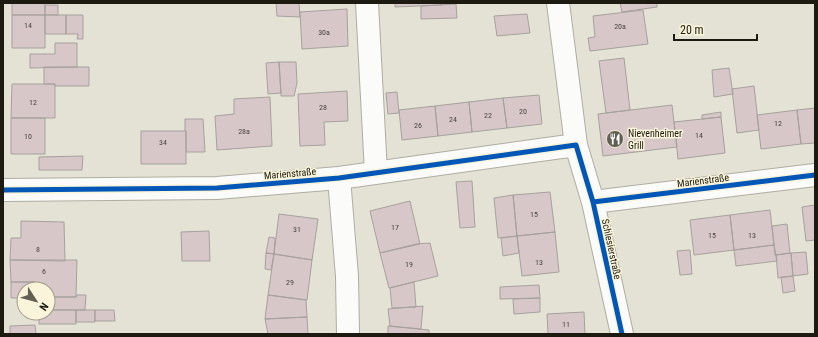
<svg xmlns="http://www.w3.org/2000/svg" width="818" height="337" viewBox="0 0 818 337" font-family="'Roboto Condensed',sans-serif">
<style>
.building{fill:#d7c7c9;stroke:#a6a19d}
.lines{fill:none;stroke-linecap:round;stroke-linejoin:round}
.minor-casing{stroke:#afada2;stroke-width:24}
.minor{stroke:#fbfbf9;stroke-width:22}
.cycleway-casing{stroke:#f9f4da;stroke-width:8}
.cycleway{stroke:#0057b8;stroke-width:5}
.labels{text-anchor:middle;stroke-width:3;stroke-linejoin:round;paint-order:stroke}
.number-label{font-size:8px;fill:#4b453f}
.poi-label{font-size:10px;fill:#1c1a11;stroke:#f9f4da;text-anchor:start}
.street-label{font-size:10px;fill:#1c1a11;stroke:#f9f4da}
</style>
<rect width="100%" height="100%" fill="#e4e2d4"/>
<path class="building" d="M12,3H45V15H12Z
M276,3H299L300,17L277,16Z
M395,3H442V5L395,7Z
M620,3H657V7L622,12Z
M456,4L457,18L421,19V6Z
M45,5H58V15H45Z
M347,9L348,46L302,49L300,12Z
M643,10L648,44L590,51L588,38L595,37L593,16Z
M527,14L530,33L497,36L494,16Z
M12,15H45V48H12Z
M45,15H66V34H45Z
M66,15H83V39H77L78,34H66Z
M55,43H77V67L30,68V54H55Z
M624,58L630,110L606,113L599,61Z
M279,62L281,93L268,94L266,63Z
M279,62H296L297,83L294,96H281Z
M44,67H89V86H55V84H44Z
M729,68L733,94L714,97L712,70Z
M12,84H55V118H11Z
M754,86L759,130L737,133L732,89Z
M347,91L348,121L324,122L325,145L300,146L298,94Z
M397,92L399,113L388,114L386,93Z
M539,95L542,124L507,128L503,98Z
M270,97L272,146L217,150L215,116L234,114V99Z
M503,98L507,128L472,132L469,102Z
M469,102L472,132L438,136L435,106Z
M672,105L677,147L603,156L598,114Z
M435,106L438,136L402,140L399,110Z
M815,108V143L801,144L797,110Z
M797,110L801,144L761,149L757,115Z
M721,112V117L702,119V115Z
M721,117L725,153L678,159L674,122Z
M11,118H45V154H11Z
M185,119H203L205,152H186V131H185Z
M141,131H186V164H141Z
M83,156L82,170H39V157Z
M472,181L475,227L460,228L456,182Z
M550,192L555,232L517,236L513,195Z
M513,195L517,236L498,238L494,198Z
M410,201L420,244L380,253L370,211Z
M815,205V240L806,241L802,207Z
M770,210L774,245L734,250L730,215Z
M279,214L318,219L312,260L274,254Z
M730,215L734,250L694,255L690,220Z
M21,221L64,222L65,261L10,260L11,238H21Z
M787,224L790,253L775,255L772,226Z
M209,231L210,261H182L181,232Z
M555,232L559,272L522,276L517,236Z
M517,236L519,253L503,256L501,238Z
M269,237L275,238L274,254L266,253Z
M430,243L438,276L389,288L380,253L416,244Z
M774,245L777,261L736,266L734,250Z
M690,250L692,274L680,275L677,251Z
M806,252L808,274L793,276L791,253Z
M266,253L274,254L271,270L265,269Z
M791,253L793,276L778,278L776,255Z
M274,254L312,260L307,300L268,295Z
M10,260H77L76,297H48V289H35V282H11Z
M793,276L795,291L783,293L781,277Z
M11,282H35V289H24V298H11Z
M414,282L416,307L392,308L390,288Z
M539,285L540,298L500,299V287Z
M77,295H86L85,310H48V297H76Z
M268,295L306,300L307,317L265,319Z
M540,298V312L514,314L513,299Z
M423,306L421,329L390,326L388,309Z
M48,310H76V324H39V313H48Z
M76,310H95V322H76Z
M95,310H114L115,321H95Z
M584,312L585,334H548L547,314Z
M307,317L308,334H268L265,319Z
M35,325L36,334H10V326Z
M388,326L429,330V334H388Z"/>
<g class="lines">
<g class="minor-casing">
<path id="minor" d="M367,3L376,173
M558,3L576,145L593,202L622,334
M339,178L347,276L348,334
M3,190L217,188L339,178L576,145
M593,202L815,175"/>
</g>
<use href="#minor" class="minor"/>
<g class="cycleway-casing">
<path id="cycleway" d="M3,190L217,188L339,178L576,145L593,202L622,334
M593,202L815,175"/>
</g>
<use href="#cycleway" class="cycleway"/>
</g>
<defs>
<g id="restaurant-disc" transform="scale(0.9)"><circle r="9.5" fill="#626055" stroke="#f9f4da"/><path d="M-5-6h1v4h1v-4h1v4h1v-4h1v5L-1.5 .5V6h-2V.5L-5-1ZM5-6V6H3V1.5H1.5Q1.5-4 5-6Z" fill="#fff"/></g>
</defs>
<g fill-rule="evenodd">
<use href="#restaurant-disc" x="615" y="139"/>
</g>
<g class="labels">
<g class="number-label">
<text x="28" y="28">14</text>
<text x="620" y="29">20a</text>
<text x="324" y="35">30a</text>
<text x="33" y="105">12</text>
<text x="323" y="110">28</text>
<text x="523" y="114">20</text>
<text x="488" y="118">22</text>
<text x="453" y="122">24</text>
<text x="778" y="126">12</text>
<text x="418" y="128">26</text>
<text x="244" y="134">28a</text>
<text x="699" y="138">14</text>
<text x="28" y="139">10</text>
<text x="163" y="145">34</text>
<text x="534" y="217">15</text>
<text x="395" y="230">17</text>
<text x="297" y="232">31</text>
<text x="712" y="238">15</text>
<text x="752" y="238">13</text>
<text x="38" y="252">8</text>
<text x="539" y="265">13</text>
<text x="409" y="267">19</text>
<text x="44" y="274">6</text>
<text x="290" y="285">29</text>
<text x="566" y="327">11</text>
</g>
<g class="poi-label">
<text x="628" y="137">Nievenheimer<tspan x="628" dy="12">Grill</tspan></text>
</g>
<g class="street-label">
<text transform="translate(290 173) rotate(-5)" y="4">Marienstraße</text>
<text transform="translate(703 180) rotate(-7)" y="4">Marienstraße</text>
<text transform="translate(612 249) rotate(78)" y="4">Schlesierstraße</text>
</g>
</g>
<rect width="818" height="337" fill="none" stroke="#1c1a11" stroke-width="8"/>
<g transform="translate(36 301) rotate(126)"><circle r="19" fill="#f9f4da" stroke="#a19d8a"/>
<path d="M0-3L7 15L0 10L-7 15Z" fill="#626055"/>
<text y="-6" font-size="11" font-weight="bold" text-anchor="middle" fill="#1c1a11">N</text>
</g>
<path d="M674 34v6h83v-6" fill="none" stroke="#1c1a11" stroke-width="2"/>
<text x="680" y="34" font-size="12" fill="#1c1a11" stroke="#f9f4da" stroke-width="3" paint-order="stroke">20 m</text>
</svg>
